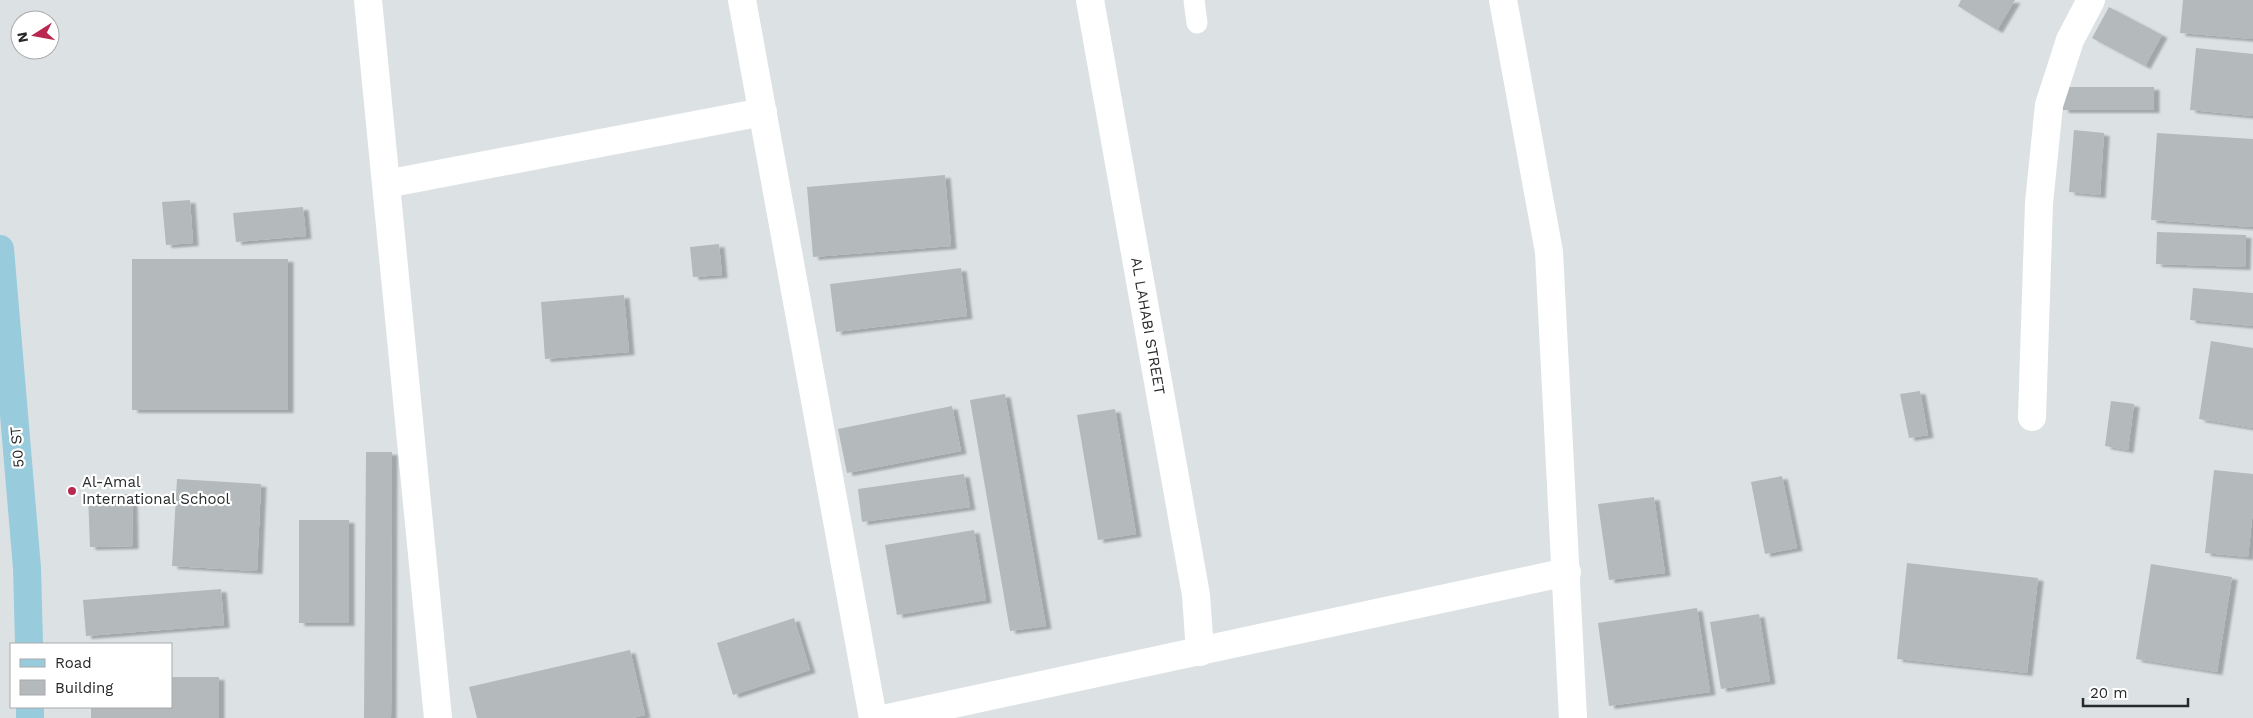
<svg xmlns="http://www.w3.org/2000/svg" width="2253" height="718" viewBox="0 0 2253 718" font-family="'Work Sans',sans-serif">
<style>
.building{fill:#b4b9bb;filter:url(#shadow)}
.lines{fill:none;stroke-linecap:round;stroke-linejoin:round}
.lane{stroke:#fff;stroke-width:21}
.street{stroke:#fff;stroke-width:28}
.primary{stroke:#98cbdc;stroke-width:28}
.poi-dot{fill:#b9284e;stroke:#fff;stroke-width:2}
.labels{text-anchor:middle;stroke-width:4.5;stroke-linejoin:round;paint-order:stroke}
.street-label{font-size:15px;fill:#27292a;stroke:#fff}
.poi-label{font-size:15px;fill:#27292a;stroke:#fff;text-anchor:start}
</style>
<defs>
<filter id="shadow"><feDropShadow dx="5.5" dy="3" stdDeviation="1" flood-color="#0004"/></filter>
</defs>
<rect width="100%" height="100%" fill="#dce2e4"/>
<path class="building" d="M1961,0H2015L1997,30L1958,6Z
M2183,0H2253V39L2180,33Z
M2109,7L2162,35L2145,66L2092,38Z
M2196,48L2253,54V116L2190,110Z
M2063,87H2154V110H2063Z
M2074,130L2104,133L2100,195L2069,192Z
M2157,133L2253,139V227L2151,220Z
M945,175L951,246L813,257L807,187Z
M190,200L193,243L166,245L162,202Z
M303,207L306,236L236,242L233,213Z
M2157,232L2246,235L2245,267L2156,264Z
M719,244L722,275L693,277L690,247Z
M132,259H288V410H132Z
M961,268L967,316L836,332L830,284Z
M2193,288L2253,293V326L2190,320Z
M624,295L629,352L545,359L541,302Z
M2211,341L2253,348V428L2199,419Z
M1920,391L1928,435L1909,438L1900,394Z
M1005,394L1046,626L1010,631L970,400Z
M2111,401L2134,404L2128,450L2105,446Z
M952,406L961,451L847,473L838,429Z
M1115,409L1136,534L1098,540L1077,415Z
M366,452H392L391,718H364Z
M2214,470L2253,474V510L2248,557L2205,553Z
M964,474L970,507L862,522L858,489Z
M1782,476L1797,548L1765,554L1751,482Z
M177,479L261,484L257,571L172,566Z
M132,494L133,546L90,547L88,495Z
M1654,497L1665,573L1609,580L1598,504Z
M299,520H349V623H299Z
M974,530L986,600L897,615L885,545Z
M1907,563L2038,578L2027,673L1897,659Z
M2151,564L2232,577L2217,672L2136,659Z
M221,589L224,625L86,636L83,600Z
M1697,608L1710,692L1609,706L1598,623Z
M1759,614L1770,681L1721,689L1710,622Z
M794,618L810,670L733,695L717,643Z
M630,650L645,715L632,718H477L469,687Z
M171,677H219V718H91V707H171Z"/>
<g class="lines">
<path class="lane" d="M1194,0L1197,23"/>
<path class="street" d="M368,0L438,718
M742,0L873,718
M1090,0L1196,595L1200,652
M1503,0L1549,252L1573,718
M386,184L763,112
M2032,417L2039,203L2049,105L2070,40L2091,0
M888,718L1567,572"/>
<path class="primary" d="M0,249L27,568L29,644
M30,707V718"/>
</g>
<circle class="poi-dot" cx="72" cy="491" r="5"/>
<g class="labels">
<g class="street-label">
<text transform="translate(1148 326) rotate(80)" y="5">AL LAHABI STREET</text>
<text transform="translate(17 447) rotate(-95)" y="5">50 ST</text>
</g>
<g class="poi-label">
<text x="82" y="487">Al-Amal<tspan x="82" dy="17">International School</tspan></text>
</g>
</g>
<rect x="10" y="643" width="162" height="65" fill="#ffffff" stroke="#a9a9aa"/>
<rect x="20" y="659" width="25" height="8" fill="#98cbdc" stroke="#a9a9aa"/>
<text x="55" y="668" font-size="15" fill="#27292a">Road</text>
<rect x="20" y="680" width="25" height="15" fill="#b4b9bb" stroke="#a9a9aa"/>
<text x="55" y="693" font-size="15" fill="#27292a">Building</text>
<g transform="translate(35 35) rotate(259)"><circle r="24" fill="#ffffff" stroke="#a9a9aa"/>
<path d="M0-4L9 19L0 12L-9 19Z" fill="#b9284e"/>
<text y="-8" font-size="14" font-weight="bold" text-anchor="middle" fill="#27292a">N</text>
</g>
<path d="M2083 698v8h105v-8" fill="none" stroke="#27292a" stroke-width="2.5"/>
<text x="2090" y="698" font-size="15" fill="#27292a" stroke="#ffffff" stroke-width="4" paint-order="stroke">20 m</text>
</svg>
